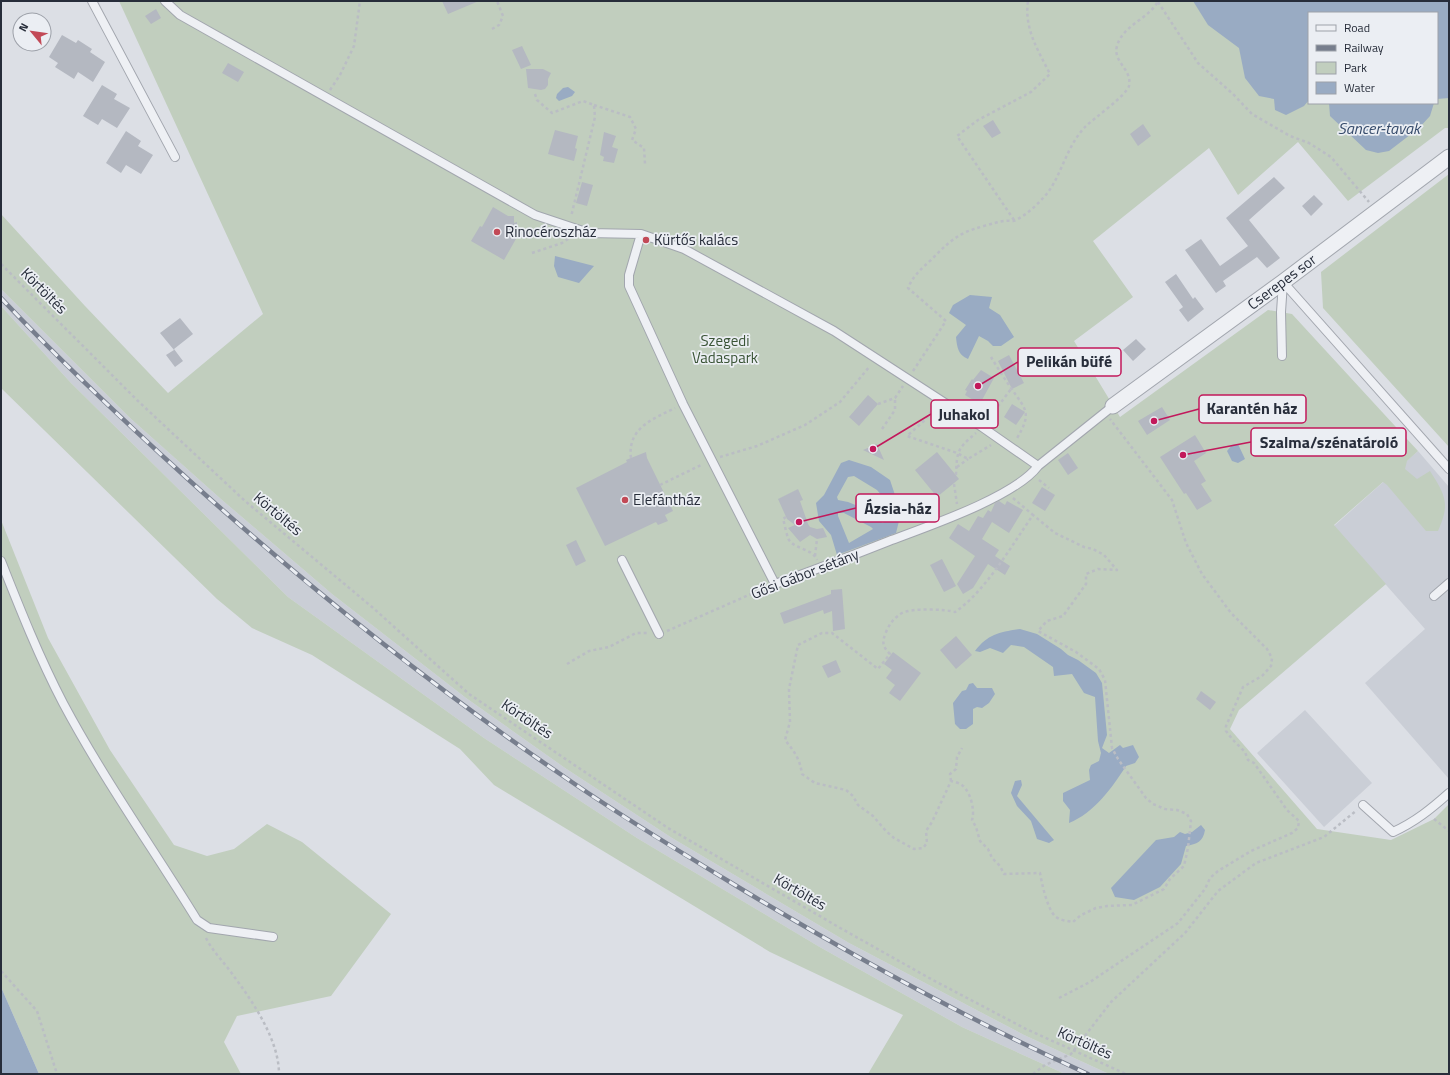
<svg xmlns="http://www.w3.org/2000/svg" width="1450" height="1075" viewBox="0 0 1450 1075" font-family="'Titillium Web',sans-serif">
<style>
.built{fill:#caced6}
.green{fill:#c1cebe;fill-rule:evenodd}
.water{fill:#99abc3;fill-rule:evenodd}
.building{fill:#b4b8c1}
.lines{fill:none;stroke-linecap:round;stroke-linejoin:round}
.lane-casing{stroke:#a2a6ae;stroke-width:10}
.street-casing{stroke:#a2a6ae;stroke-width:17}
.path{stroke:#babdc4;stroke-width:2.5;stroke-dasharray:3 3;stroke-linecap:butt}
.lane{stroke:#eef0f4;stroke-width:8}
.street{stroke:#eef0f4;stroke-width:15}
.rail-casing{stroke:#777e8d;stroke-width:4.5}
.rail{stroke:#ebeef3;stroke-width:3;stroke-dasharray:9;stroke-linecap:butt}
.poi-dot{fill:#c24956;stroke:#ebeef3;stroke-width:1.5}
.labels{text-anchor:middle;stroke-width:3.5;stroke-linejoin:round;paint-order:stroke}
.poi-label{font-size:15px;fill:#272d3a;stroke:#ebeef3;text-anchor:start}
.street-label{font-size:15px;fill:#272d3a;stroke:#ebeef3}
.park-label{font-size:15px;fill:#3a5436;stroke:#ebeef3}
.water-label{font-size:16px;font-style:italic;fill:#354a6a;stroke:#ebeef3}
.leader{fill:none;stroke:#c2185b;stroke-width:1.5}
.callout-dot{fill:#c2185b;stroke:#ebeef3;stroke-width:1.5}
.callout{fill:#ebeef3;stroke:#c2185b;stroke-width:1.5}
.callout-label{font-size:16px;text-anchor:middle;font-weight:bold;fill:#272d3a}
</style>
<rect width="100%" height="100%" fill="#dcdfe5"/>
<path class="built" d="M1,289L130,418L222,500L332,594L466,698L565,768L672,838L849,943L1024,1035L1109,1074H1065L962,1027L818,946L637,838L484,738L288,597L71,383L1,306Z
M1418,451L1449,487V779L1365,683L1425,629L1334,526Z
M1305,710L1372,783L1324,827L1257,753Z"/>
<path class="green" d="M119,1H1449V128H1445L1348,201L1298,142L1238,195L1209,148L1093,241L1133,297L1074,341L1120,417L1268,310L1292,314L1418,451L1407,461L1405,469L1417,479L1430,471C1446,496 1450,504 1438,531H1426L1387,485L1383,482L1334,525L1386,584L1239,710L1230,729L1317,829L1391,840L1434,819L1449,804V1074H1109L1024,1035L849,943L672,838L565,768L466,698L332,594L222,500L130,418L1,289V214L85,306L168,393L263,314ZM1309,13H1437V103H1309Z
M1449,174V447L1323,308L1321,272Z
M1,306L71,383L288,597L484,738L637,838L818,946L962,1027L1065,1074H868L903,1015L770,952L494,785L460,749L312,655L252,628L217,599L1,388Z
M1,520L48,638L110,750L174,845L207,856L234,849L267,824L302,842L391,914L331,996L237,1016L224,1042L241,1074H39L1,987Z"/>
<path class="water" d="M1193,1H1449V98L1437,99V13H1309V100L1304,106L1286,115L1275,110L1274,99L1259,96L1245,78L1239,48L1208,25Z
M568,87L575,92L572,96L559,101L556,98L557,94L563,88Z
M1329,103H1434L1430,116L1419,128L1389,151L1378,153L1366,150L1330,116Z
M555,256L594,266L579,283L558,277L554,266Z
M970,295L992,297L989,308L1000,315L1014,337L1001,346H993L988,341L979,336L968,359C958,355 957,347 956,337L966,325L949,313L953,305Z
M1238,444L1245,459L1238,463L1232,461L1227,451L1232,445Z
M849,460L871,467L890,480L901,513L896,533L837,555L831,535L819,521L816,503L824,495L841,463ZM854,476L877,490L883,497V512L885,520L883,523L858,506L848,502L838,500L837,497L848,477ZM838,513H844L871,527L873,529L849,543L838,516Z
M1020,629L1037,634L1061,649L1068,655L1078,660L1096,673L1102,683L1107,735L1102,748L1109,753L1120,745L1123,748L1133,745L1139,757L1135,763L1126,766C1112,788 1094,813 1069,823L1070,810L1063,801V793L1090,780L1089,770L1091,765L1099,761L1101,753L1098,741L1095,697L1084,693L1072,674L1054,676L1053,667L1024,647L1011,645L1003,653L990,648L980,652L975,651C988,634 1000,632 1020,629Z
M973,683L977,688H992L995,694L989,703L982,708L977,707L973,709V724L966,729H960L955,724L953,703L962,691L966,690L969,684Z
M1021,780L1022,785L1017,796L1054,840L1049,843L1037,839L1031,821L1017,806L1011,793L1015,781Z
M1201,825L1205,830C1203,842 1197,844 1186,846L1181,864L1160,887L1134,900L1115,897L1111,888L1156,840L1174,837L1180,832L1185,834L1192,832Z
M1,987L39,1074H1Z"/>
<path class="building" d="M442,1H479L448,14Z
M156,9L161,18L151,24L145,16Z
M62,35L76,43L78,40L92,49L90,52L105,62L93,82L78,72L74,79L55,67L58,63L49,57Z
M522,46L531,65L521,69L512,50Z
M228,63L244,72L238,82L222,73Z
M526,69H543L551,73L548,79V85L545,89L541,90L528,88Z
M102,85L117,94L114,99L130,108L117,128L102,119L98,125L83,116Z
M993,120L1001,133L992,138L983,126Z
M1143,124L1151,136L1138,146L1130,134Z
M555,130L578,136L575,148L577,149L574,161L548,154Z
M126,131L141,141L138,146L153,155L141,174L126,165L121,173L106,163Z
M604,132L616,136L612,147L618,149L614,163L603,161L604,157L600,155Z
M1274,177L1285,188L1249,220L1280,258L1267,268L1257,257L1223,281L1226,286L1216,293L1185,250L1201,239L1220,266L1248,246L1226,218Z
M582,182L593,185L587,206L576,203Z
M1314,195L1323,204L1311,216L1302,206Z
M493,207L508,216H514V223L517,222V237L504,260L471,241L480,226L482,227Z
M1176,274L1193,299L1195,297L1204,309L1188,322L1179,310L1183,307L1165,282Z
M180,318L193,334L174,349L183,361L175,367L166,355L174,350L160,333Z
M1136,339L1146,349L1133,361L1123,350Z
M1009,355L1024,383L1012,389L998,361Z
M981,370L994,378L982,400L980,399L978,403L965,395L967,391L965,390L972,379L973,380Z
M868,395L878,404L859,426L849,417Z
M1012,404L1025,412L1016,425L1004,417Z
M1162,407L1170,420L1147,435L1138,421Z
M1195,435L1206,453L1194,461L1206,481L1201,484L1212,501L1197,510L1186,493L1184,494L1160,457Z
M877,444L884,460L863,450Z
M646,452L647,458L673,511L665,515L668,521L658,525L656,522L605,546L576,488L627,462L626,460Z
M937,452L959,479L937,497L915,470Z
M1068,453L1078,468L1068,475L1058,460Z
M1042,487L1055,495L1045,511L1032,503Z
M798,489L803,500L800,501L808,524L810,527L817,529L823,528L827,537L817,539L810,535L800,542L788,528L795,525L787,519L778,499Z
M999,501L1005,505L1007,501L1023,510L1009,533L992,522L982,539L999,550L995,556L1010,566L1005,575L988,564L973,588L963,594L957,584L975,556L949,538L958,524L969,531L978,516L983,518L988,510L991,512L995,503Z
M576,540L586,561L576,566L566,545Z
M942,559L956,586L944,592L930,565Z
M842,589L845,629L833,631L832,611L824,614L823,610L784,624L780,613L831,594V590Z
M956,636L972,655L956,669L940,650Z
M893,652L921,673L900,701L889,693L895,685L886,678L892,670L884,664Z
M836,660L841,672L828,678L822,666Z
M1201,691L1216,702L1210,710L1196,699Z"/>
<g class="lines">
<g class="lane-casing">
<path id="lane" d="M92,1L175,157
M165,1L180,15L535,215L589,233L641,234L684,249L834,331L982,427L1038,466
M641,234L629,275V286L683,404L775,584C813,571 851,556 889,541C926,527 1015,497 1038,466L1113,406
M1283,282L1449,469
M1282,356L1281,312L1283,282
M622,560L659,634
M1,561C20,609 39,657 63,703C103,778 152,847 197,920L209,928L273,937
M1434,596L1449,583
M1363,805L1393,832C1415,822 1431,809 1449,793"/>
</g>
<g class="street-casing">
<path id="street" d="M1113,406L1283,282L1449,157"/>
</g>
<path class="path" d="M1158,2L1198,63L1233,94L1252,114L1290,136L1309,143L1331,157L1369,202
M492,29L499,25L503,16L497,1
M330,90L340,75L354,46L360,1
M535,94L537,100L552,113L583,101L594,105L595,117L571,217
M594,105L630,117L636,129L632,140L644,148L645,164
M1014,220L957,136L978,120L1031,92L1050,74C1038,50 1024,29 1028,1
M532,253L562,243L571,237
M1,264L138,401L245,501L372,607L469,694L668,828L842,929L931,979L1026,1029L1126,1074
M991,357C997,367 1004,378 1011,388C1027,411 1032,413 1016,440
M913,371L946,321L908,288C913,276 921,269 931,260C942,249 951,239 966,232C973,229 996,222 1004,221C1008,220 1012,222 1016,220C1026,215 1036,206 1044,197C1061,179 1065,148 1085,127C1094,118 1126,96 1129,86C1133,67 1107,61 1120,39C1129,23 1150,17 1158,1
M878,404L895,398L903,386
M935,406L925,420L907,436L957,453L968,459L991,445
M987,421L1011,389
M882,429L895,410V398
M720,457L757,446L805,425L840,402L870,366
M631,458C627,428 653,419 675,408
M957,467L968,459
M956,475C957,451 957,449 976,433
M1039,480L1049,488
M954,484L957,504
M660,485L703,464
M1013,498L1033,515C1012,545 985,592 955,612C945,609 911,608 902,613C894,618 890,623 886,632C882,642 882,646 890,654L878,669L832,633H822L798,645L789,689L790,722L785,740C794,751 800,759 802,774L815,783L846,790L853,796L858,805L873,816L886,831L894,838L914,849L923,848L927,843L926,831L932,822L951,781C955,782 960,783 963,786C971,793 975,811 972,820L976,827L980,841L988,849L992,858L1000,866L1004,874L1040,873C1042,884 1047,908 1055,916C1059,920 1067,921 1073,922L1081,915L1096,908L1107,906L1132,905L1164,889L1170,879L1184,866L1188,848L1191,821L1187,814L1177,810L1165,809L1153,804L1146,798L1118,759L1112,748L1105,680L1099,669L1076,652L1038,631L1047,621L1063,616L1086,584V574L1098,569L1117,570L1104,555L1093,549L1084,547L1055,533L1033,515
M786,517L783,519C785,525 786,534 789,540C796,550 812,548 817,560
M815,556L817,539
M667,631L767,587
M567,664L589,651L609,647L636,633H649
M951,781L950,774L956,769L957,757L962,748
M1434,819L1449,831
M206,938C213,952 224,962 233,975C253,1002 279,1040 279,1074
M1,971L37,1011L57,1074
M1059,998L1090,982L1178,923L1205,889L1210,878L1218,871L1251,851L1292,833L1298,828L1299,821L1287,810L1254,763L1248,760L1245,752L1233,740L1226,731V726L1243,687L1262,676L1271,666L1272,658L1267,649L1231,613L1202,574L1186,543L1172,500L1110,419
M1033,1074L1045,1065L1071,1054L1111,1002L1185,933L1218,891L1256,863L1324,837L1357,810"/>
<use href="#lane" class="lane"/>
<use href="#street" class="street"/>
<g class="rail-casing">
<path id="rail" d="M1,298C61,362 125,422 190,481C309,588 434,688 566,778C625,819 687,856 748,893C858,959 971,1021 1088,1074"/>
</g>
<use href="#rail" class="rail"/>
</g>
<g class="poi-dot">
<circle cx="497" cy="232" r="4"/>
<circle cx="646" cy="240" r="4"/>
<circle cx="625" cy="500" r="4"/>
</g>
<g class="labels">
<g class="poi-label">
<text x="505" y="237">Rinocéroszház</text>
<text x="654" y="245">Kürtős kalács</text>
<text x="633" y="505">Elefántház</text>
</g>
<g class="street-label">
<text transform="translate(1282 282) rotate(-37)" y="5">Cserepes sor</text>
<text transform="translate(44 291) rotate(45)" y="5">Körtöltés</text>
<text transform="translate(278 514) rotate(40)" y="5">Körtöltés</text>
<text transform="translate(805 574) rotate(-21)" y="5">Gősi Gábor sétány</text>
<text transform="translate(527 719) rotate(34)" y="5">Körtöltés</text>
<text transform="translate(800 892) rotate(30)" y="5">Körtöltés</text>
<text transform="translate(1085 1043) rotate(24)" y="5">Körtöltés</text>
</g>
<g class="park-label">
<text x="725" y="346">Szegedi<tspan x="725" dy="17">Vadaspark</tspan></text>
</g>
<g class="water-label">
<text x="1379" y="134">Sancer-tavak</text>
</g>
</g>
<path class="leader" d="M978 386L1018 362M1154 421L1199 409M873 449L931 414M1183 455L1251 442M799 522L856 508"/>
<g class="callout-dot">
<circle cx="978" cy="386" r="4"/>
<circle cx="1154" cy="421" r="4"/>
<circle cx="873" cy="449" r="4"/>
<circle cx="1183" cy="455" r="4"/>
<circle cx="799" cy="522" r="4"/>
</g>
<g class="callout">
<rect x="1018" y="348" width="103" height="28" rx="4"/>
<rect x="1199" y="395" width="107" height="28" rx="4"/>
<rect x="931" y="400" width="67" height="28" rx="4"/>
<rect x="1251" y="428" width="155" height="28" rx="4"/>
<rect x="856" y="494" width="83" height="28" rx="4"/>
</g>
<g class="callout-label">
<text x="1069" y="367">Pelikán büfé</text>
<text x="1252" y="414">Karantén ház</text>
<text x="964" y="420">Juhakol</text>
<text x="1329" y="448">Szalma/szénatároló</text>
<text x="898" y="514">Ázsia-ház</text>
</g>
<rect width="1450" height="1075" fill="none" stroke="#272d3a" stroke-width="4"/>
<rect x="1308" y="12" width="130" height="92" fill="#ebeef3" stroke="#9da1a9"/>
<rect x="1316" y="25" width="20" height="6" fill="#eef0f4" stroke="#9da1a9"/>
<text x="1344" y="32" font-size="12" fill="#272d3a">Road</text>
<rect x="1316" y="45" width="20" height="6" fill="#777e8d" stroke="#9da1a9"/>
<text x="1344" y="52" font-size="12" fill="#272d3a">Railway</text>
<rect x="1316" y="62" width="20" height="12" fill="#c1cebe" stroke="#9da1a9"/>
<text x="1344" y="72" font-size="12" fill="#272d3a">Park</text>
<rect x="1316" y="82" width="20" height="12" fill="#99abc3" stroke="#9da1a9"/>
<text x="1344" y="92" font-size="12" fill="#272d3a">Water</text>
<g transform="translate(32 32) rotate(299)"><circle r="19" fill="#ebeef3" stroke="#9da1a9"/>
<path d="M0-3L7 15L0 10L-7 15Z" fill="#c24956"/>
<text y="-6" font-size="11" font-weight="bold" text-anchor="middle" fill="#272d3a">N</text>
</g>
</svg>
